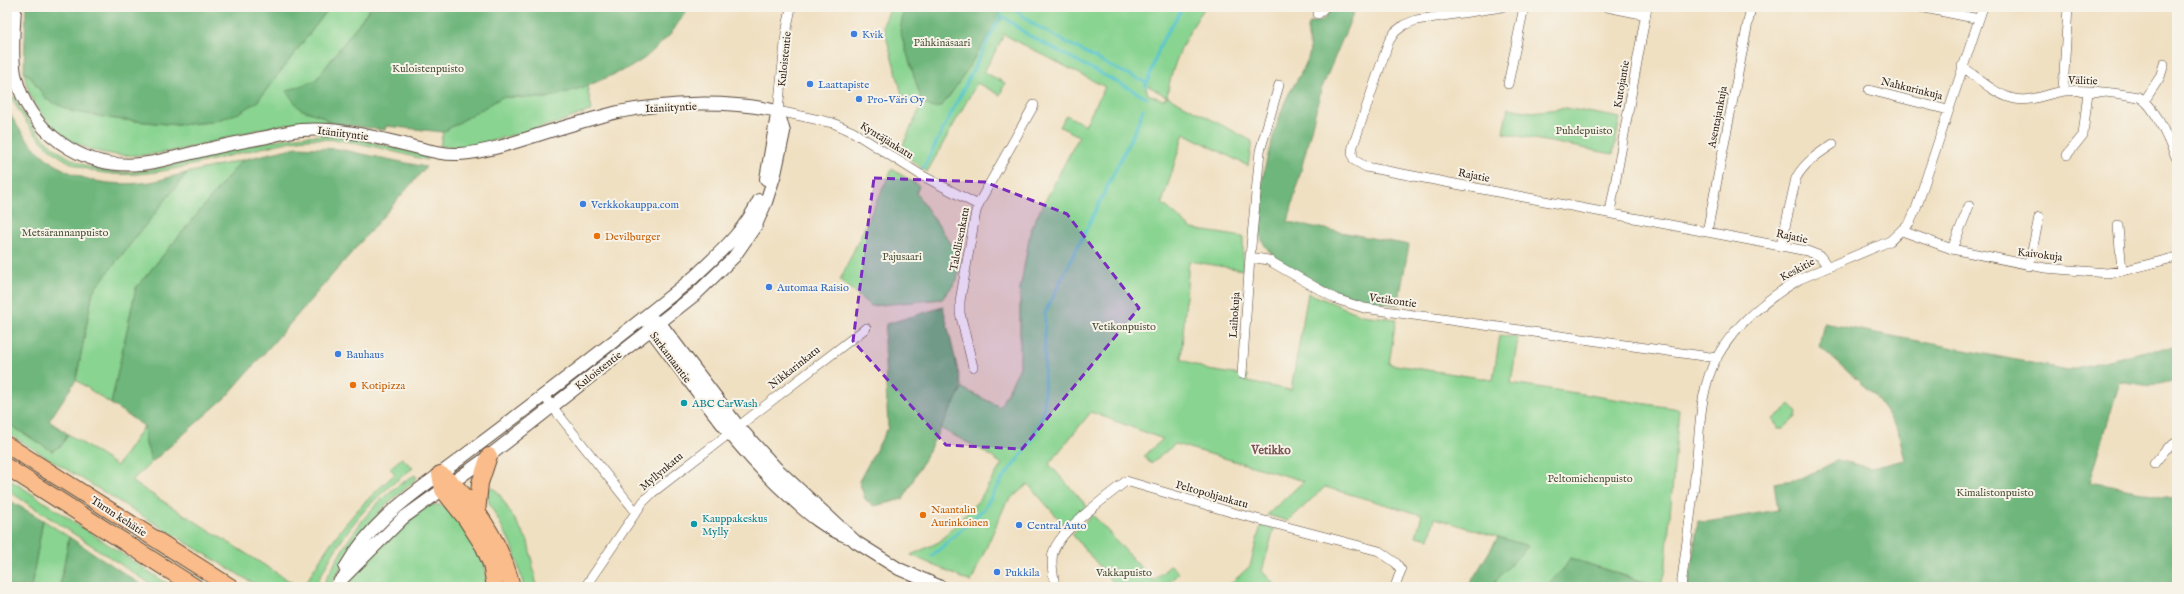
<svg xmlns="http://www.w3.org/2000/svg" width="2184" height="594" viewBox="0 0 2184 594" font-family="'IM FELL English',serif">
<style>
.green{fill:#89d491;stroke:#627f58;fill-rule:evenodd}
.forest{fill:#6eb67b;stroke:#54704c}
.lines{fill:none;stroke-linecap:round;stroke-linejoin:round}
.stream{stroke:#59c6cf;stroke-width:3}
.minor-casing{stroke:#564537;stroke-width:10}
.tertiary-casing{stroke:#564537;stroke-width:14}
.trunk-casing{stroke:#564537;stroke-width:18}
.minor{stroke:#fff;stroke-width:9}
.tertiary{stroke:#fff;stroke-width:12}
.trunk{stroke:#f9bc8a;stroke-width:16}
.marked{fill:#7b2cbf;fill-opacity:0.2;stroke:#7b2cbf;stroke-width:3;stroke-dasharray:8 5;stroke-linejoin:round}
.shop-dot{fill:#3f7fe0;stroke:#f7f3e8;stroke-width:1.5}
.food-dot{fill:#e8710a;stroke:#f7f3e8;stroke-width:1.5}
.culture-dot{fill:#0f9aa8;stroke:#f7f3e8;stroke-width:1.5}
.labels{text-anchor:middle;stroke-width:4;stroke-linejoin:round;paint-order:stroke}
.shop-label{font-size:11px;fill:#366cbe;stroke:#f7f3e8;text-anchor:start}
.park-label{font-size:11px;fill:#4e543b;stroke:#f7f3e8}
.street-label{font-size:11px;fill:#3b2a1e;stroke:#f7f3e8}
.food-label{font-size:11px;fill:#c56008;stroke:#f7f3e8;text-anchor:start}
.culture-label{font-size:11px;fill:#0d838f;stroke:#f7f3e8;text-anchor:start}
.neighbourhood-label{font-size:12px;font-weight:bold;fill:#7b5456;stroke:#f7f3e8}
</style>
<rect width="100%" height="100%" fill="#f7f3e8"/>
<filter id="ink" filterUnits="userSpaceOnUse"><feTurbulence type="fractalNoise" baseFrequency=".025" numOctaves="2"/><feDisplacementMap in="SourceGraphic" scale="8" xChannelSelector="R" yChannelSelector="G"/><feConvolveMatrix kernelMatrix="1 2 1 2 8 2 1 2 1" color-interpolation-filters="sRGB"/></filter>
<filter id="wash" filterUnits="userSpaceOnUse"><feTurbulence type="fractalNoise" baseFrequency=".012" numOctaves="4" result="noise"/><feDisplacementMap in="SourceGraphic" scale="16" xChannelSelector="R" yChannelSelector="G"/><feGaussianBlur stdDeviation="0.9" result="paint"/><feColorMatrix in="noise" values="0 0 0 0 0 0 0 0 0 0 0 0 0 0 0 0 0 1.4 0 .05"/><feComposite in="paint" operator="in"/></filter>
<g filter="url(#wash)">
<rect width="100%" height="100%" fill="#f0e0c2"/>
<path class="green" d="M330,7H371L316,80L306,83L300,109L321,116L330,123C312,122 293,122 275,126C204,140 115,184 53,127C37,112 27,94 24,72L30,76L46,99L115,119L177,125L212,122L257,102Z
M891,7H1205C1186,35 1172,63 1167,96L1252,141L1248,166L1184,133L1162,203L1192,229L1243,237V270L1189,261L1181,359L1208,370L1247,376V382L1291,390L1308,293L1362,315L1396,319L1389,364L1493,380L1500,335L1518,338L1511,383L1679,409L1665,574L1660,587L1570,558L1565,567L1545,587H1490L1528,546L1435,518L1429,539L1416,536L1422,515L1325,487L1288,521L1267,515L1304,481L1175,444L1151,464L1144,456L1163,439L1091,412L1049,464L1087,506L1065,526L1028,484L1006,503L971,582L911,555L939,542L979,500L1002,464L980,449L940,428L962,388L1000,407L1020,367V290L1031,228L1079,136L1060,127L1066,115L1085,125L1105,87L1003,34L1002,39L984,72L1005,83L1000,95L977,83L927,172L900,151L921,106L903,98L883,25ZM1145,84L1167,97L1163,100L1148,94Z
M587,86L592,110L557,123L466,148L440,146L443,132L502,97L547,98Z
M15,97C34,141 80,176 130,172C189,167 246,141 305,136C346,132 388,147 428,156L427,160C389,151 348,137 308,139C292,140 276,145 261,148C162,170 70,213 12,98Z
M1508,108L1532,112L1566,108L1620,118L1613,154L1503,133Z
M242,160L136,288L111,404L76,380L93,291L187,173Z
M892,169L919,186L916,193L961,258L957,280L942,299L871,306L840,280Z
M1790,405L1797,412L1796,417L1783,429H1778L1773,419Z
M7,423L52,451L62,445L68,434L117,466L144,426L146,444L152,462L131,481L299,587H259L7,433Z
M402,458L413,468C363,505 343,532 315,587H304C329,540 355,509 395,474L390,468Z
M415,475L417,477C408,489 396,495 385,506C362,530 345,557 330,587H322C345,543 370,499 415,475Z
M7,479L20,486L172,587H155L7,490Z
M491,487L498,492L528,541L537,587H524L513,547L489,503L487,491Z
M429,505H442L456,516L484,562L488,587H344C368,555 398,529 429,505Z
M1093,515L1153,581L1171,565L1179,573L1164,587H1117L1072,534Z
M43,520L69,537L60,587H31Z
M1261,525L1274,529L1262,571L1277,587H1227L1250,566Z"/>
<path class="forest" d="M26,7H330L257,102L239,113L212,122L177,125L115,119L71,111L46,99L30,76L24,72Z
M371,7H689L670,35L645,58L631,67L587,86L547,98L502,97L443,132L386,126L385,130L330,123L321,116L300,109L286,91L316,80Z
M904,7H998L1002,18C979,46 964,79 941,107L933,108L922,102L900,31Z
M1333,7H1356L1321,90L1288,222L1409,245L1398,305C1379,302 1359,301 1341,294C1320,285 1270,262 1262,240C1250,205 1272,138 1284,104C1290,89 1306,68 1309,55C1312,44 1304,33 1310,23L1323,20Z
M7,108C34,163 81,189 142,183C157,182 172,176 187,173L93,291L76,380L49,421L68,434L62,445L52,451L7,423Z
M297,147L338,149L426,167L227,396L152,462L146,444L144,426L111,404L136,288L242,160Z
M943,307L962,388L903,499L874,506L865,499L859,481L888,428L884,341L886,324Z
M1824,323L2068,370L2154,349L2177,347V380L2150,386L2120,381L2090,482L2177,499V587H1688L1698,521L1706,522L1778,510L1774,483L1801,479L1838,460L1871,468L1905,460L1898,430L1874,395L1819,346Z
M7,499L43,520L31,587H7Z
M69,537L145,587H60Z
M1498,537L1528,546L1490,587H1468Z
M1570,558L1657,587H1545L1565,567Z"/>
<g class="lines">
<path class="stream" d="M1012,7L1033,24L1110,66L1147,83
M1146,86L1161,43L1183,7
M923,169L1001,15L1028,35L1147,98
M932,556L984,509L1000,482L1031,442L1044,412L1045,313L1138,124L1143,109"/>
</g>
</g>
<g filter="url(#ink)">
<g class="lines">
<g class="minor-casing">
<path id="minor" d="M791,7L786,34L778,111L833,123L853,132L921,175L978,205
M1502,7L1416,20L1404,25L1395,32L1389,41L1353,146L1352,153L1354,160L1366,167L1807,251L1820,256L1828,267
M1607,7L1646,15
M1920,7L1979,19
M1318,14L1325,7
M1962,66C1977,77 1993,93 2011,98C2029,104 2047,93 2065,91C2089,89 2116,93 2139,97C2156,105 2168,142 2177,159
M1508,84L1524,7
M1279,85L1260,151L1250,257L1268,260L1336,299L1364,308L1717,358
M1869,90L1948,110
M2063,91L2068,7
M2145,100L2160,77L2164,64
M2067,155L2083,135L2088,92
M1610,212L1647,7
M2118,226L2122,271
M1902,231L1952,249L2045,268L2107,273L2122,271L2177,257
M1707,232L1751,7
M1781,245L1796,178C1805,162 1818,154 1833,144
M1952,249L1969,206
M2029,266L2039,217
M973,367L960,313V301L976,211L981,199L1034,105
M1242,374L1250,257
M543,395L636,512
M2154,464L2166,449L2177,442
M585,587L643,502L652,493L866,328
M1055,587C1054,577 1050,563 1053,553C1059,530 1107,497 1126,481L1234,513L1379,551L1396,563L1401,570L1395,587
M1681,587C1686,547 1692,507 1696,467C1700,431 1699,390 1717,357C1735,325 1768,298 1800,279L1890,241L1910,222L1916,209L1983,7"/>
</g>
<g class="tertiary-casing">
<path id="tertiary" d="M15,7C14,29 11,52 15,74C28,131 82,170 140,164C155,163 170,158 184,155C211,148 239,142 267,137C278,134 290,131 301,130C339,127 375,137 411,146C427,150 443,155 459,154C491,152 523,139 554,130C575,124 597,117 618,112C669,102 727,100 778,111
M766,179L777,115
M653,320L660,323L738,426L776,468L856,542L899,569L941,587
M648,322L651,330C695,388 736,449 791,498C808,514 826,529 848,537
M345,568C375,515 419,491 465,455C542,397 620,338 694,277C719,253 744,232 759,200
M339,582L403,518L489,456L696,294L734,257L756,225L766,202L775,174L784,132L778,111"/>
</g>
<g class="trunk-casing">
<path id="trunk" d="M7,445L231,587
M7,467L195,587
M440,474C474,497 503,548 512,587
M440,474L443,490L466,519L484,547L491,564L495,587
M477,513L480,483L489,456"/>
</g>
<use href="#minor" class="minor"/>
<use href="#tertiary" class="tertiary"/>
<use href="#trunk" class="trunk"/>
</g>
</g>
<path class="marked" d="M874,178L985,182L1067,214L1139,308L1022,449L946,445L853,341Z"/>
<g class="shop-dot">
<circle cx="854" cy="34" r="4"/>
<circle cx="810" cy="84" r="4"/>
<circle cx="859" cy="99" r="4"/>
<circle cx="583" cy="204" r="4"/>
<circle cx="769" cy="287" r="4"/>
<circle cx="338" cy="354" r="4"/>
<circle cx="1019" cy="525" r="4"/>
<circle cx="997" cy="572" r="4"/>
</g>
<g class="food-dot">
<circle cx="597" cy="236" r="4"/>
<circle cx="353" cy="385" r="4"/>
<circle cx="923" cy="515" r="4"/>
</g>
<g class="culture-dot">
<circle cx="684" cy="403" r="4"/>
<circle cx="694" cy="524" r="4"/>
</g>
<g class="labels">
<g class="shop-label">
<text x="862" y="38">Kvik</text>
<text x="818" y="88">Laattapiste</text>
<text x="867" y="103">Pro-Väri Oy</text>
<text x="591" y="208">Verkkokauppa.com</text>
<text x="777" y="291">Automaa Raisio</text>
<text x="346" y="358">Bauhaus</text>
<text x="1027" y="529">Central Auto</text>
<text x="1005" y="576">Pukkila</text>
</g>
<g class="park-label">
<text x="942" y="46">Pähkinäsaari</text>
<text x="428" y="72">Kuloistenpuisto</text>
<text x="1584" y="134">Puhdepuisto</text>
<text x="65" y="236">Metsärannanpuisto</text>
<text x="902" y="260">Pajusaari</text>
<text x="1124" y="330">Vetikonpuisto</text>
<text x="1590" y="482">Peltomiehenpuisto</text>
<text x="1995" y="496">Kimalistonpuisto</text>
<text x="1124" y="576">Vakkapuisto</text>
</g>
<g class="street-label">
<text transform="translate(784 59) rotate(-84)" y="4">Kuloistentie</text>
<text transform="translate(2083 80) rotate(2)" y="4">Välitie</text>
<text transform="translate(1621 84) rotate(-80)" y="4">Kutojantie</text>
<text transform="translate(1912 88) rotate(14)" y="4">Nahkurinkuja</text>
<text transform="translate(671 107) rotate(-3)" y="4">Itäniityntie</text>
<text transform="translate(1717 117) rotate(-79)" y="4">Asentajankuja</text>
<text transform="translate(343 133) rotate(7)" y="4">Itäniityntie</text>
<text transform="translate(887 140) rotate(32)" y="4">Kyntäjänkatu</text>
<text transform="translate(1474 175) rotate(11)" y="4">Rajatie</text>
<text transform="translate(1792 236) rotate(12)" y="4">Rajatie</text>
<text transform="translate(959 239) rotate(-79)" y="4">Talollisenkatu</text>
<text transform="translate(2040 254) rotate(7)" y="4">Kaivokuja</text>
<text transform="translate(1797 269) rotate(-28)" y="4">Keskitie</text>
<text transform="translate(1393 300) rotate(8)" y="4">Vetikontie</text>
<text transform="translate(1234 315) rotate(-86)" y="4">Laihokuja</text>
<text transform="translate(671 357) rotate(53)" y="4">Sarkamaantie</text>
<text transform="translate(794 367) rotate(-38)" y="4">Nikkarinkatu</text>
<text transform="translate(598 370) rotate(-38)" y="4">Kuloistentie</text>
<text transform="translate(661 471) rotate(-40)" y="4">Myllynkatu</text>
<text transform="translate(1212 494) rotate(16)" y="4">Peltopohjankatu</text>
<text transform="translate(119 516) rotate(33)" y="4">Turun kehätie</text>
</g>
<g class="food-label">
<text x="605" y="240">Devilburger</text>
<text x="361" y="389">Kotipizza</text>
<text x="931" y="513">Naantalin<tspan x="931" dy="13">Aurinkoinen</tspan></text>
</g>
<g class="culture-label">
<text x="692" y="407">ABC CarWash</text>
<text x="702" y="522">Kauppakeskus<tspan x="702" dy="13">Mylly</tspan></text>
</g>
<g class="neighbourhood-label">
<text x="1271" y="454">Vetikko</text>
</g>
</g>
<rect width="2184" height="594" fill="none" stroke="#f7f3e8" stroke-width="24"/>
</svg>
